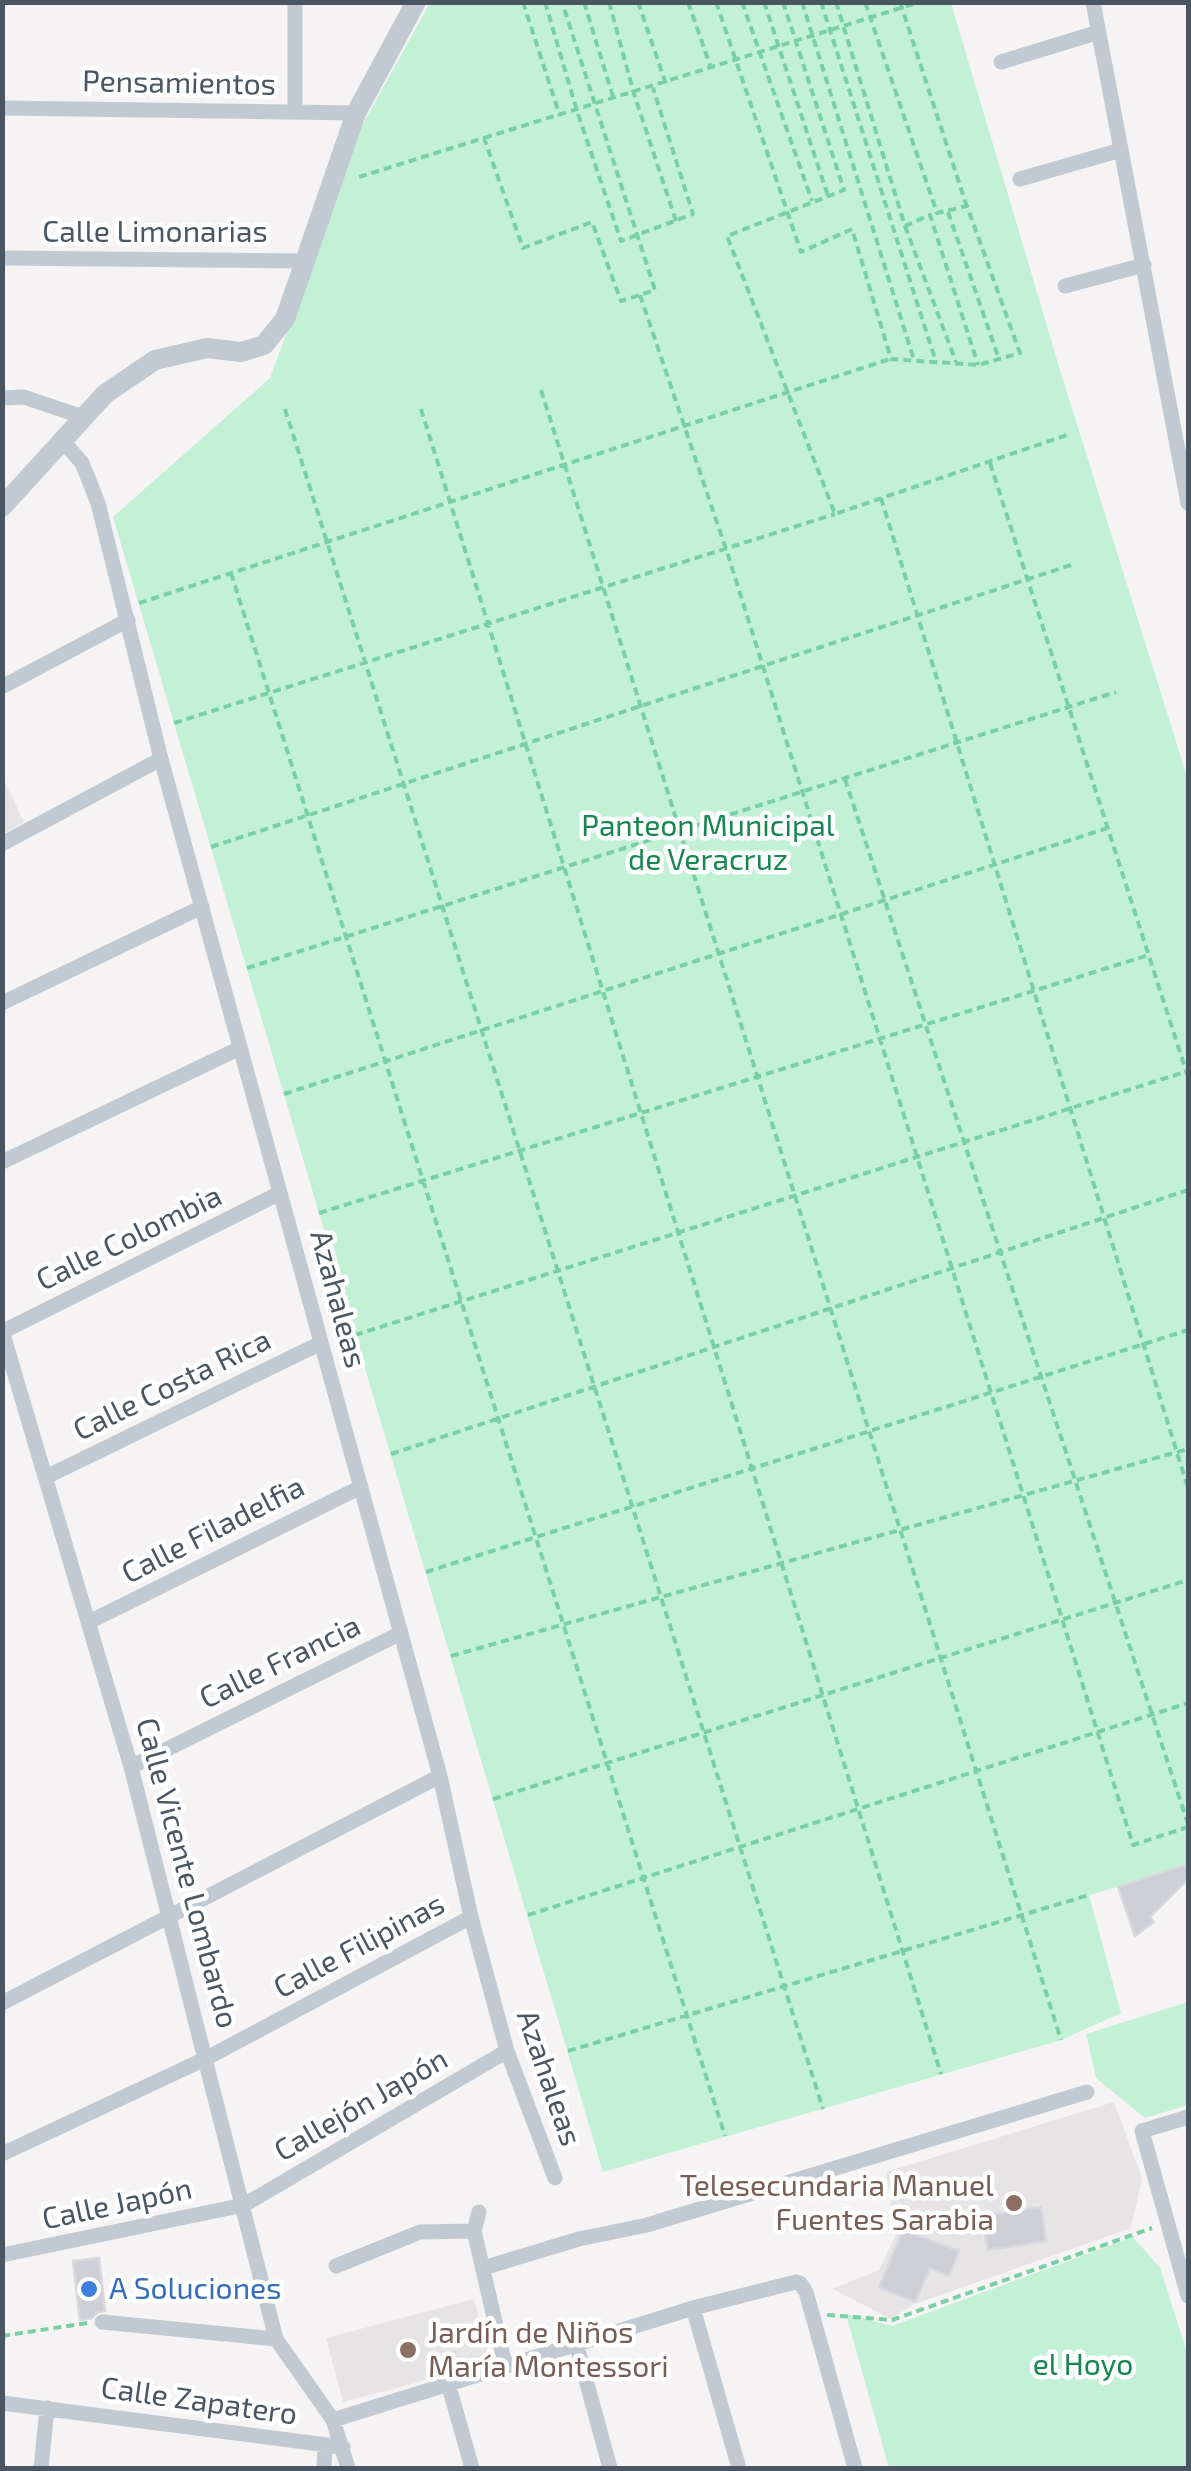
<svg xmlns="http://www.w3.org/2000/svg" width="1191" height="2471" viewBox="0 0 1191 2471" font-family="'Exo 2',sans-serif">
<style>
.education{fill:#e6e4e5}
.green{fill:#c3f1d5}
.building{fill:#cdcfd5;stroke:#d7d9de;stroke-width:2.5}
.lines{fill:none;stroke-linecap:round;stroke-linejoin:round}
.path{stroke:#7ad0a6;stroke-width:4;stroke-dasharray:8 5;stroke-linecap:butt}
.minor{stroke:#c1cad2;stroke-width:15}
.tertiary{stroke:#c1cad2;stroke-width:20}
.education-dot{fill:#8d6e63;stroke:#fff;stroke-width:4}
.shop-dot{fill:#3f7fe0;stroke:#fff;stroke-width:4}
.labels{text-anchor:middle;stroke-width:9;stroke-linejoin:round;paint-order:stroke}
.street-label{font-size:30px;fill:#4a5661;stroke:#fff}
.park-label{font-size:30px;fill:#17864f;stroke:#fff}
.education-label{font-size:30px;fill:#785e54;stroke:#fff;text-anchor:end}
.shop-label{font-size:30px;fill:#366cbe;stroke:#fff;text-anchor:start}
</style>
<rect width="100%" height="100%" fill="#f5f3f3"/>
<path class="education" d="M2,775L24,822L3,834H2Z
M1114,2102L1142,2178L1131,2228L912,2305L891,2319L833,2289L879,2270L896,2235L886,2172Z
M474,2299L491,2363L343,2402L326,2338Z"/>
<path class="green" d="M430,3H951L1060,370L1188,780V1866L1089,1895L1121,2013L1061,2040L603,2172L113,517L270,378L363,124Z
M1188,2002V2105L1145,2118L1096,2078L1086,2034Z
M1133,2237L1160,2268L1188,2355V2468H889L846,2314L892,2326Z"/>
<path class="building" d="M1188,1864V1879L1150,1917L1154,1922L1135,1936L1118,1887Z
M1041,2207L1046,2241L988,2250L982,2216Z
M903,2230L959,2251L949,2276L930,2268L915,2302L879,2287Z
M99,2258L105,2311L97,2312L92,2318L80,2320L73,2261Z"/>
<g class="lines">
<path class="path" d="M523,2L560,116
M545,2L577,111L621,241L693,214L653,88
M584,2L614,100
M609,2L634,94L676,221
M638,2L666,84
M688,2L711,68
M716,2L801,252L852,229L891,359L978,365L1020,353L967,206L937,213L865,2
M742,2L812,201
M764,2L828,196
M783,2L844,190L727,236L835,514L1070,434
M802,2L914,360
M821,2L936,362
M836,2L905,226L930,215L978,365
M900,2L967,207
M484,138L920,2
M359,177L484,138L523,248L592,222L621,301L655,290L562,2
M948,212L999,359
M905,226L956,362
M640,295L728,555L1133,1845L1188,1827
M541,390L1061,2040
M285,409L823,2109
M421,409L941,2074
M990,463L1188,1077
M881,498L1188,1488
M231,573L725,2136
M139,603L890,359
M174,723L835,514
M845,779L1188,1824
M211,847L1074,564
M247,968L1116,692
M284,1094L1108,828
M319,1213L1149,955
M355,1335L1188,1071
M391,1454L1188,1190
M426,1572L1188,1330
M451,1656L1188,1449
M493,1799L1188,1580
M528,1915L1188,1703
M568,2051L1089,1895
M827,2315L892,2320L1152,2228
M2,2336L87,2323"/>
<path class="minor" d="M1093,2L1188,503
M1001,62L1099,32
M2,108L356,113
M295,111V2
M1020,179L1121,150
M2,258L307,261
M1065,286L1144,265
M2,398L24,397L83,417
M61,439L82,463L98,503L161,759L440,1776L471,1917L507,2051L555,2178
M2,687L128,620
M2,844L161,759
M2,1003L202,907
M2,1162L240,1048
M2,1331L131,1767L276,2339L333,2420L348,2468
M2,1332L280,1193
M46,1477L321,1343
M89,1622L361,1487
M131,1767L401,1633
M2,2003L440,1776
M1188,2117L1142,2131L1188,2296
M2,2154L207,2058L471,1917
M479,2212L474,2231L505,2365
M2,2255L244,2205L507,2051
M336,2266L420,2232L474,2231
M483,2268L579,2239L647,2225L1087,2092
M693,2308L739,2468
M102,2322L276,2339
M576,2343L610,2468
M448,2383L472,2468
M2,2403L343,2447
M333,2420L693,2308L796,2282L800,2283L806,2292L855,2468
M41,2468L47,2408
M324,2468L325,2446"/>
<path class="tertiary" d="M2,507L105,394L155,360L207,348L241,352L264,345L285,319L356,113L416,2"/>
</g>
<g class="education-dot">
<circle cx="1014" cy="2203" r="10"/>
<circle cx="408" cy="2350" r="10"/>
</g>
<circle class="shop-dot" cx="89" cy="2289" r="10"/>
<g class="labels">
<g class="street-label">
<text transform="translate(179 83) rotate(1)" y="10">Pensamientos</text>
<text x="155" y="242">Calle Limonarias</text>
<text transform="translate(129 1238) rotate(-26)" y="10">Calle Colombia</text>
<text transform="translate(338 1299) rotate(75)" y="10">Azahaleas</text>
<text transform="translate(172 1385) rotate(-26)" y="10">Calle Costa Rica</text>
<text transform="translate(213 1530) rotate(-27)" y="10">Calle Filadelfia</text>
<text transform="translate(280 1662) rotate(-26)" y="10">Calle Francia</text>
<text transform="translate(187 1873) rotate(75)" y="10">Calle Vicente Lombardo</text>
<text transform="translate(359 1946) rotate(-28)" y="10">Calle Filipinas</text>
<text transform="translate(549 2078) rotate(71)" y="10">Azahaleas</text>
<text transform="translate(361 2105) rotate(-30)" y="10">Callejón Japón</text>
<text transform="translate(117 2204) rotate(-12)" y="10">Calle Japón</text>
<text transform="translate(199 2401) rotate(8)" y="10">Calle Zapatero</text>
</g>
<g class="park-label">
<text x="708" y="836">Panteon Municipal<tspan x="708" dy="34">de Veracruz</tspan></text>
<text x="1083" y="2375">el Hoyo</text>
</g>
<g class="education-label">
<text x="994" y="2196">Telesecundaria Manuel<tspan x="994" dy="34">Fuentes Sarabia</tspan></text>
<text x="428" y="2343" text-anchor="start">Jardín de Niños<tspan x="428" dy="34">María Montessori</tspan></text>
</g>
<g class="shop-label">
<text x="109" y="2299">A Soluciones</text>
</g>
</g>
<rect width="1191" height="2471" fill="none" stroke="#4a5661" stroke-width="10"/>
</svg>
